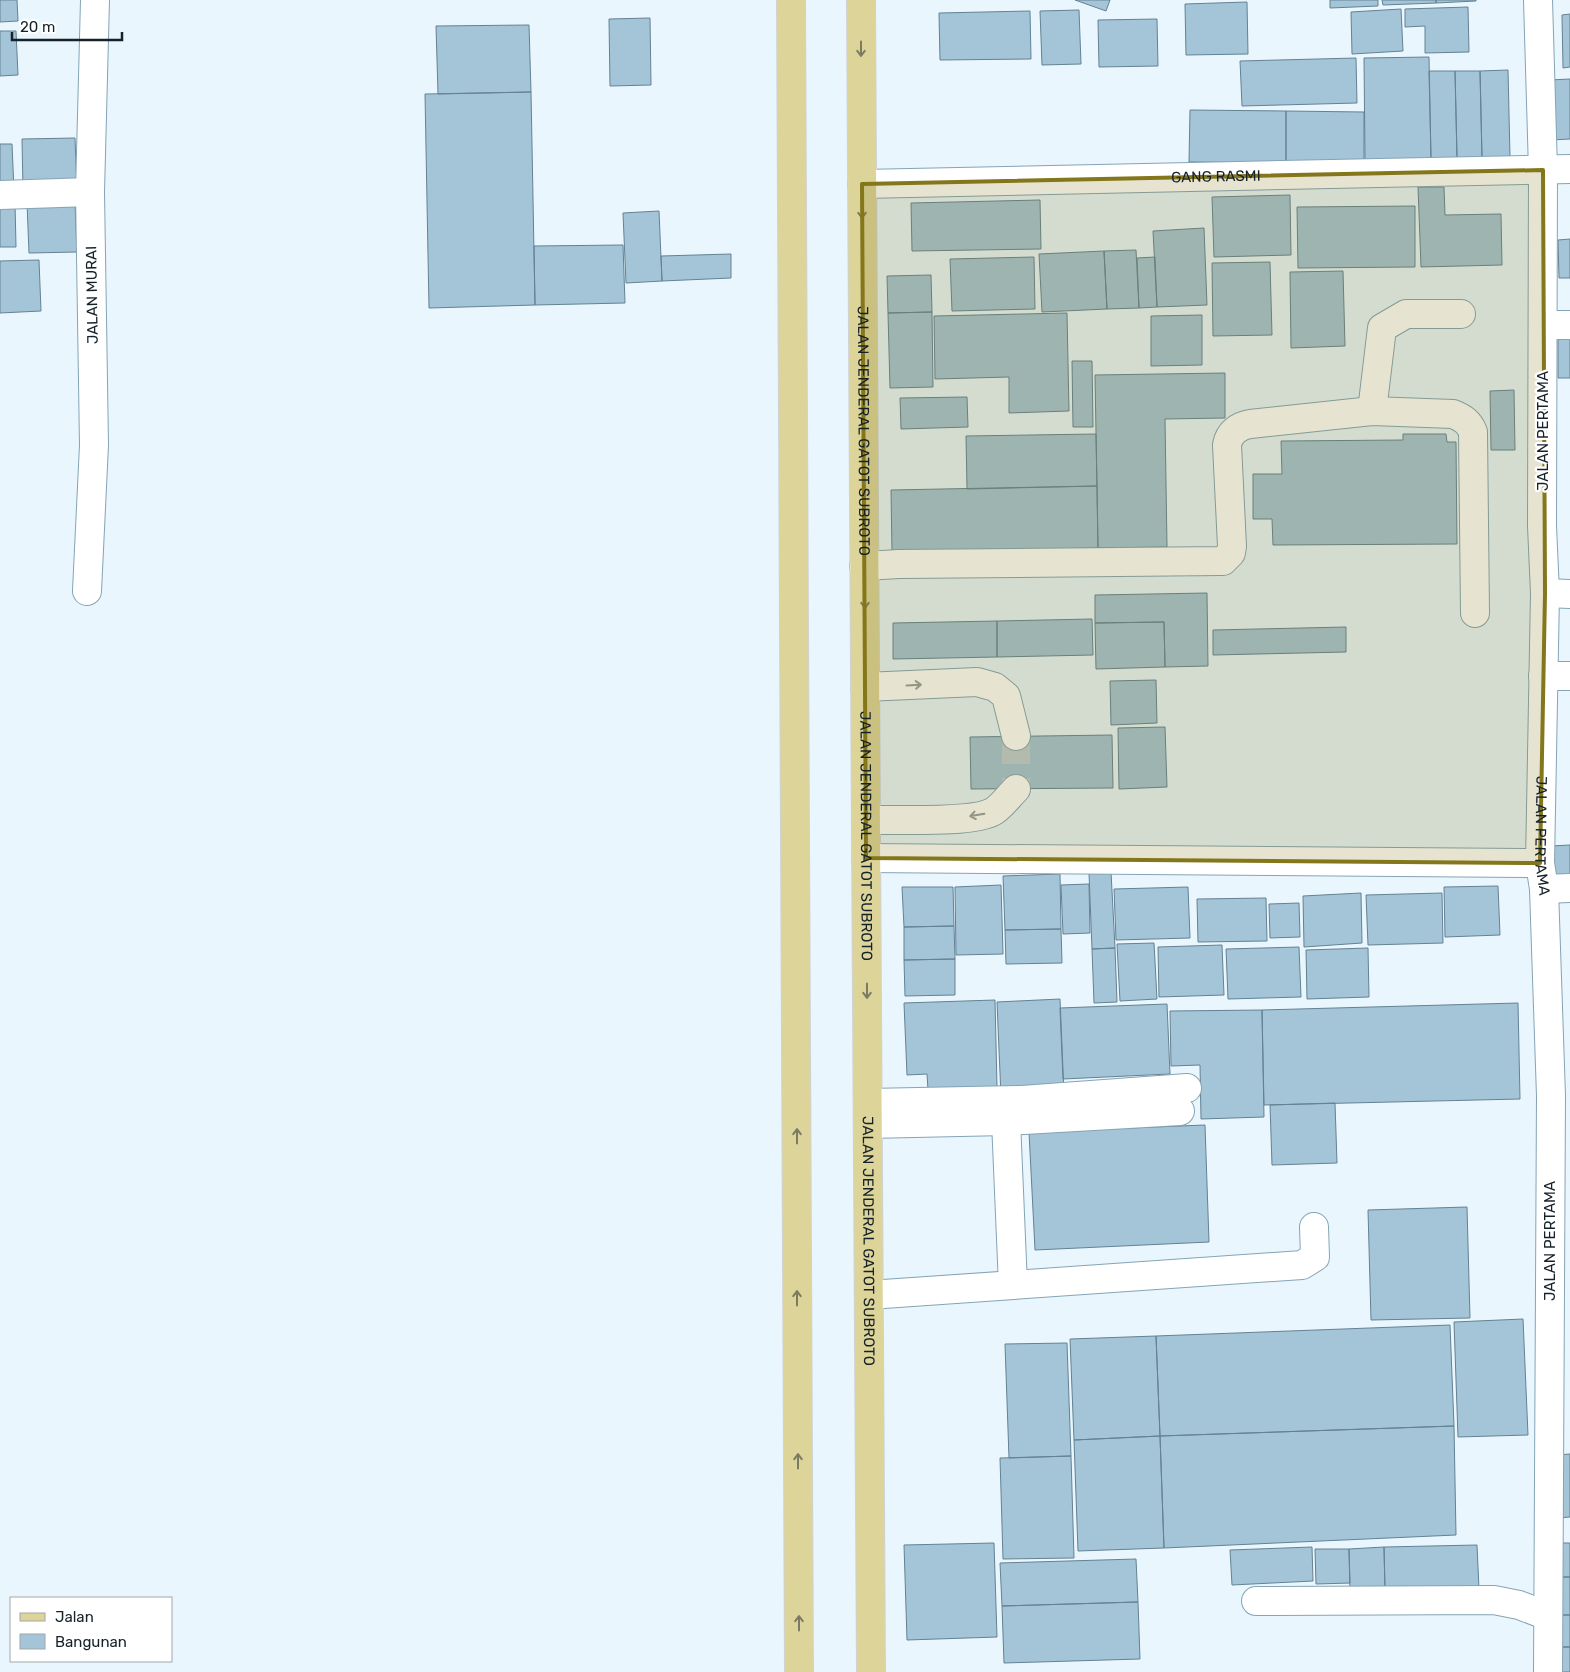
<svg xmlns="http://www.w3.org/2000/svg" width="1570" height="1672" viewBox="0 0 1570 1672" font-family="Rubik,sans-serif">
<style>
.building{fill:#a4c4d7;stroke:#648293}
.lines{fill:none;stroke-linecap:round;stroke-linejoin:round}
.minor-tunnel{stroke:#bfccd3;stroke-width:28;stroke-dasharray:28 14;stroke-linecap:butt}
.minor-casing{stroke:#85a4b5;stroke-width:30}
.major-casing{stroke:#d0d3d4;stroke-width:30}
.minor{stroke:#fff;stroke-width:28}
.major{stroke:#ddd49a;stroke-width:28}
.oneway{stroke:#7a7b62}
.oneway2{stroke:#969c9f}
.marked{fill:#84761a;fill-opacity:0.2;stroke:#84761a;stroke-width:4;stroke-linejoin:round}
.labels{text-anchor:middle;stroke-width:4.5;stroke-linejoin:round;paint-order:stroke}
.street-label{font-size:15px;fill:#162229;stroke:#fff}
</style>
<rect width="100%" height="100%" fill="#e9f6fe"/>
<path class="building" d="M0,0H17L18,21L0,22Z
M1075,0H1110L1106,11Z
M1330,0H1378V6L1330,8Z
M1382,0H1436V3L1383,5Z
M1436,0H1476V1L1436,3Z
M1247,2L1248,54L1186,55L1185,4Z
M1468,7L1469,52L1425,53V26L1405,27V9Z
M1401,9L1403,51L1352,54L1351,12Z
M1079,10L1081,64L1042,65L1040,11Z
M1030,11L1031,59L940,60L939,13Z
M1570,14V67L1563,68L1562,15Z
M650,18L651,85L610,86L609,19Z
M1157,19L1158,66L1099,67L1098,20Z
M529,25L531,92L438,94L436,26Z
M0,31H16L18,75L0,76Z
M1429,57L1431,159L1365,160L1364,58Z
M1356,58L1357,103L1242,106L1240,61Z
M1508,70L1510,157L1482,158L1480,71Z
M1429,71H1455L1457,158L1431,159Z
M1455,71H1480L1482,158H1457Z
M1570,79V139L1551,140L1549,80Z
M531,92L535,305L429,308L425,94Z
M1190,110L1286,111V163L1189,162Z
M1286,111L1364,112V164L1286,163Z
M75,138L77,188L23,190L22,139Z
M0,144H12L14,191H0Z
M1418,187H1444L1445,215L1501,214L1502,265L1421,267Z
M1290,195L1291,255L1214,257L1212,197Z
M1040,200L1041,249L912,251L911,203Z
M75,202L77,252L29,253L27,203Z
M0,203H15L16,247H0Z
M1415,206V267L1298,268L1297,207Z
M659,211L662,281L626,283L623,213Z
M1204,228L1207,305L1157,307L1153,231Z
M1570,239V278H1559L1558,240Z
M623,245L625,303L535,305L534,246Z
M1136,250L1139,308L1107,309L1104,251Z
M1104,251L1107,309L1042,312L1039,254Z
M731,254V278L662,281L661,256Z
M1034,257L1035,309L952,311L950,259Z
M1155,257L1157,307L1139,308L1137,258Z
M39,260L41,311L0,313V261Z
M1270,262L1272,335L1213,336L1212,263Z
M1343,271L1345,346L1291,348L1290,272Z
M931,275L932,312L888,313L887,276Z
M932,312L933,387L890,388L888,313Z
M1067,313L1069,411L1009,413V377L935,379L934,316Z
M1202,315V365L1151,366V316Z
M1558,330H1570V378H1558Z
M1072,361H1092L1093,427H1073Z
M1225,373V418L1165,419L1167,547L1098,548L1095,375Z
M1514,390L1515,450H1491L1490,391Z
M967,397L968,427L901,429L900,398Z
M1096,434L1097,486L967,489L966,436Z
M1403,434H1446L1447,442H1456L1457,544L1273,545L1272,519H1253V474H1282L1281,441L1403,440Z
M1097,486L1098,548L892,552L891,490Z
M1207,593L1208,666L1165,667L1164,622L1095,623V595Z
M1092,619L1093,655L997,657V621Z
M997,621V657L893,659V623Z
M1164,622L1165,667L1096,669L1095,623Z
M1346,627V652L1213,655V630Z
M1156,680L1157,723L1111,725L1110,681Z
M1165,727L1167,787L1119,789L1118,728Z
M1112,735L1113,788L971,789L970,737Z
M1570,845V885L1552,886L1551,846Z
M1111,872L1115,948L1092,949L1089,873Z
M1060,874L1061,929L1005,930L1003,876Z
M1089,884L1090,933L1063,934L1061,885Z
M1001,885L1003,954L956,955L955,887Z
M1498,886L1500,935L1445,937L1444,887Z
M902,887H953L954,926L904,927Z
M1188,887L1190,938L1116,940L1114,889Z
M1361,893L1362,943L1304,947L1303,896Z
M1442,893L1443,943L1368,945L1366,895Z
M1266,898L1267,941L1198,942L1197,899Z
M1299,903L1300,937L1270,938L1269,904Z
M954,926L955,959L904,960V927Z
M1061,929L1062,963L1006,964L1005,930Z
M1154,943L1157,999L1120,1001L1117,944Z
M1222,945L1224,995L1159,997L1158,947Z
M1299,947L1301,997L1228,999L1226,949Z
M1115,948L1117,1002L1094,1003L1092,949Z
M1368,948L1369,997L1307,999L1306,950Z
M955,959V995L905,996L904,960Z
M1060,999L1064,1094L1001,1097L997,1002Z
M995,1000L997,1087L928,1090L927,1074L907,1075L904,1003Z
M1518,1003L1520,1099L1264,1105L1262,1010Z
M1167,1004L1170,1074L1063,1079L1060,1008Z
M1262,1010L1264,1117L1201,1119L1200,1065L1171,1066L1170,1011Z
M1335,1103L1337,1163L1272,1165L1270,1105Z
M1205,1125L1209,1242L1035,1250L1029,1132Z
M1467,1207L1470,1318L1371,1320L1368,1210Z
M1523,1319L1528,1435L1458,1437L1454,1322Z
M1450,1325L1454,1426L1160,1436L1156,1336Z
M1156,1336L1160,1436L1074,1440L1070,1339Z
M1067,1343L1071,1456L1009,1458L1005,1344Z
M1454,1426L1456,1535L1164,1548L1160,1436Z
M1160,1436L1164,1548L1078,1551L1074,1440Z
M1570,1454V1517L1557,1518L1556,1455Z
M1071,1456L1074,1558L1003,1559L1000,1458Z
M994,1543L997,1637L907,1640L904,1545Z
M1555,1543H1570V1577H1555Z
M1477,1545L1479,1589L1385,1591L1384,1547Z
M1312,1547L1313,1581L1232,1585L1230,1550Z
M1384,1547L1385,1591L1350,1592L1349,1549Z
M1315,1549H1349L1350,1583L1316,1584Z
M1136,1559L1138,1602L1002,1606L1000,1563Z
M1555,1577H1570V1615H1555Z
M1138,1602L1140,1659L1004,1663L1002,1606Z
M1555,1615H1570V1647H1555Z
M1555,1647H1570V1672H1555Z"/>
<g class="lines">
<path class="minor-tunnel" d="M1016,736V789"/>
<g class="minor-casing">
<g id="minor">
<path id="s1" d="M1538,0L1543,170L1542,526L1545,593L1540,863L1544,889L1551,1096L1548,1672"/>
<path id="s2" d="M862,184L1570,169"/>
<path d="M0,195L90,192"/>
<path d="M1543,325H1570"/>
<path d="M1372,411L1382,328L1406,314H1461"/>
<path d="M864,566L899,564L1223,561L1231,553L1232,546L1227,445C1229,433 1238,426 1250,424L1372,411L1453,414C1463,418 1469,422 1473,432L1475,613"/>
<path d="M87,591L94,445L90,192L95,0"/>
<path d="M1545,593L1570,594"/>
<path d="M1543,676H1570"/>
<path d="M865,687L977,682L995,687L1006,696L1016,736"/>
<path d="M866,820C893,819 974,824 994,811C1002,806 1009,796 1016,789"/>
<path d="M866,858L1540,863"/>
<path d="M1544,889L1570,888"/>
<path d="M868,1103L1022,1100L1187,1088"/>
<path d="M1006,1121L1013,1285"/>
<path d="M868,1124L1006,1121L1180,1111"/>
<path d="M869,1295L1302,1265L1315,1257L1314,1227"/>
<path d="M1256,1601L1494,1600L1519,1605L1548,1616"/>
</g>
</g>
<g class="major-casing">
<g id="major">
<path d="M791,0L799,1672"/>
<path id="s3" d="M861,0L871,1672"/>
</g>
</g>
<use href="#minor" class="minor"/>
<use href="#major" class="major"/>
</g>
<defs><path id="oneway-shaft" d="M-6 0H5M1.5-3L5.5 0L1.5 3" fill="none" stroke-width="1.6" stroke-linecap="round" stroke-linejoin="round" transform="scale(1.25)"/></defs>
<g class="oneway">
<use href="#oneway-shaft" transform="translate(861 49) rotate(90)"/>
<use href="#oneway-shaft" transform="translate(862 211) rotate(90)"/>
<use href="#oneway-shaft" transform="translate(865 601) rotate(90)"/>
<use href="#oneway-shaft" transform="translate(867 991) rotate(90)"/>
<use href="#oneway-shaft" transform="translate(797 1136) rotate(-90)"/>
<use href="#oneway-shaft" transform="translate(797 1298) rotate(-90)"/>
<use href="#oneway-shaft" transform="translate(798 1461) rotate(-90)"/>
<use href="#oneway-shaft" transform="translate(799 1623) rotate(-90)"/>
</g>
<g class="oneway2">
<use href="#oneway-shaft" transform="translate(914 685) rotate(-3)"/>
<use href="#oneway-shaft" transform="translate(977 815) rotate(170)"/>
</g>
<path class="marked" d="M1543,170L1545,593L1540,863L866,858L862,184Z"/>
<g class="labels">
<g class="street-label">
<text dy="5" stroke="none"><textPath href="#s2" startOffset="354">GANG RASMI</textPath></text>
<text transform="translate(92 295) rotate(-91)" y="5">JALAN MURAI</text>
<text dy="5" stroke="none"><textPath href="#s3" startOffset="431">JALAN JENDERAL GATOT SUBROTO</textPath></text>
<text transform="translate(1543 431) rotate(-90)" y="5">JALAN PERTAMA</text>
<text dy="5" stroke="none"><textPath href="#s3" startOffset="836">JALAN JENDERAL GATOT SUBROTO</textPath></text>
<text dy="5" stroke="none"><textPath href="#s1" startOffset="836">JALAN PERTAMA</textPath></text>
<text dy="5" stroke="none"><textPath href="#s3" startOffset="1241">JALAN JENDERAL GATOT SUBROTO</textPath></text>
<text transform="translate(1550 1241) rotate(-90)" y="5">JALAN PERTAMA</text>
</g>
</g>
<rect x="10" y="1597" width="162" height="65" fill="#ffffff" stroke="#a2a7a9"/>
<rect x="20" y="1613" width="25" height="8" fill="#ddd49a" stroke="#a2a7a9"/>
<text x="55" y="1622" font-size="15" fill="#162229">Jalan</text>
<rect x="20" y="1634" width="25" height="15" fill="#a4c4d7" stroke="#a2a7a9"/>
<text x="55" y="1647" font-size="15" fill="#162229">Bangunan</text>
<path d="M12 32v8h110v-8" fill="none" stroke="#162229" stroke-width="2.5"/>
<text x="20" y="32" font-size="15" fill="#162229" stroke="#ffffff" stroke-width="4" paint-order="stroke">20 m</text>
</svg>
